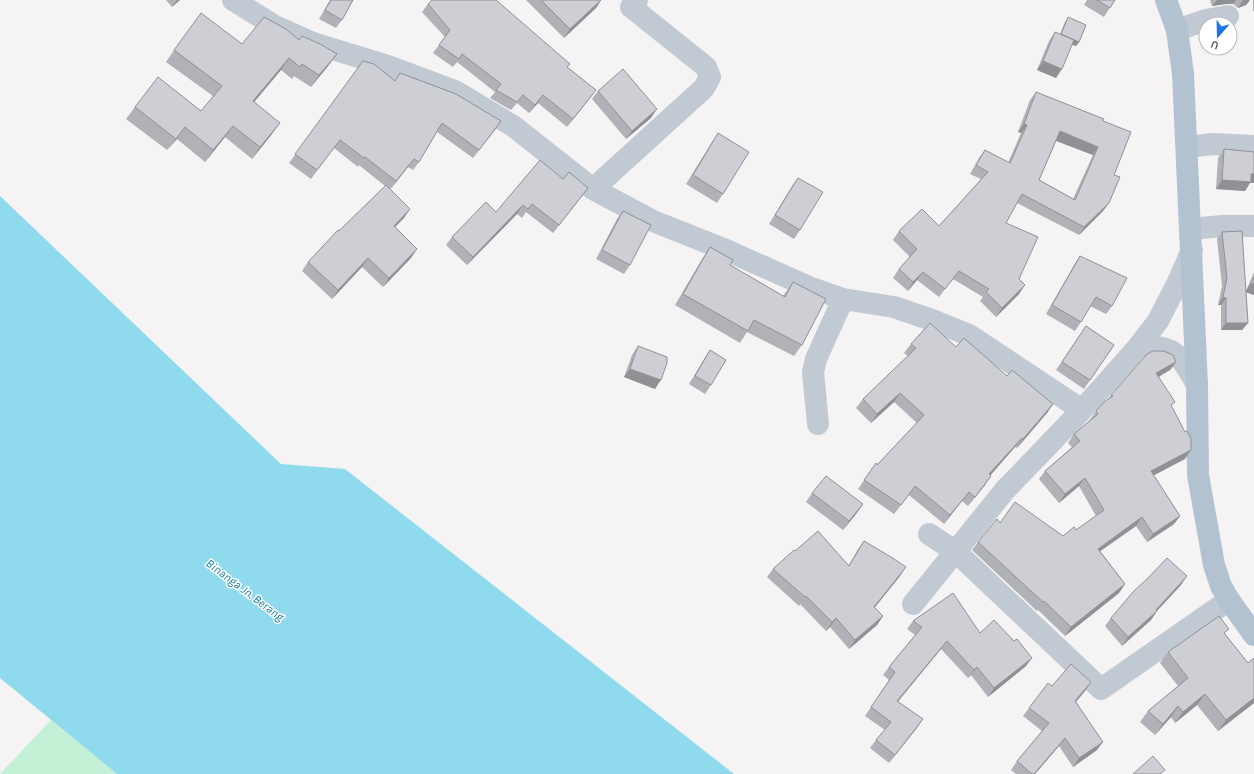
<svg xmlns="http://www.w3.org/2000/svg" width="1254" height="774" viewBox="0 0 1254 774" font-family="Karla,sans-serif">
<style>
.green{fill:#c3f1d5}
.water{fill:#90daee}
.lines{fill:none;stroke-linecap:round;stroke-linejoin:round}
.minor{stroke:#c1cad2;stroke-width:22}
.major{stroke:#b3c2d1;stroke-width:22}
.wall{fill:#b0b2b7;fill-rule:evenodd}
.shaded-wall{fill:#909195}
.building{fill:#cdcfd5;stroke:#909195;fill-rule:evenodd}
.labels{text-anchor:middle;stroke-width:3;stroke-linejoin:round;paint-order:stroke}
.water-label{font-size:12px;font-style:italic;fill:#0c7c9b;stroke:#fff}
</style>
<rect width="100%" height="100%" fill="#f5f3f3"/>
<path class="green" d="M51,720L117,774H0Z"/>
<path class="water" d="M0,196L281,464L345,469L734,774H117L0,678Z"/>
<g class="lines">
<path class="minor" d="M233,0L275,26L313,43L388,66L455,91L513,126L593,189L653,221L726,250L809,287L843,299L894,307L932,320L969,335L1082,410
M1177,30L1206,20L1228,16
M1187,147L1213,144L1254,146
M593,189L704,88L710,77L706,67L631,7L637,0
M1191,229L1222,226H1254
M1138,347C1174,344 1181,355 1197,385
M818,424L813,372L816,359L843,299
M929,534L956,552L1101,689L1229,600
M913,604L1005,490L1082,410L1138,347L1158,321L1178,282L1192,250"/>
<path class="major" d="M1166,0L1177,30L1183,74L1197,385L1198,475L1214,565L1221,586L1229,600L1254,635"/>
</g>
<path class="wall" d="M166,0H180L172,7Z
M330,0H353L342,20L336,28L319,19Z
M526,0H601L596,8L564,38Z
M1087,0H1115L1104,17L1084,5Z
M1210,0H1250L1246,5L1238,8L1233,4H1226L1212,6Z
M1253,0H1254V11H1253Z
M428,4L570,64L567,67L596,90L590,98L567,127L538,103L529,113L517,103L511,110L490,98L495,92L457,62L453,67L433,53L445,37L422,12Z
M1068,17L1079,42L1076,46L1072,45L1056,78L1037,70L1049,41L1055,32L1060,34L1065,22Z
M299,40L337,54L328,66L311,87L294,76L292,79L281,70L254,102L272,134L252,159L225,137L205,162L177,139L167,150L126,119L135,107L201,111L213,96L166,62L174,50L242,44Z
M363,61L395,81L501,121L473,158L437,132L419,162L413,170L408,167L390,189L404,218L395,227L411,258L383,287L362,267L332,299L302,271L308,262L385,186L359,165L358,167L334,148L311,179L289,163Z
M598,91L651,118L626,139L592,99Z
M1036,92L1103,121L1114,175L1109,203L1103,211L1079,235L1017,203L1006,223L1019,279V294L996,317L980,301L983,297L953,279L939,297L917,280L908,291L893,278L899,269L910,257L893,240L899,231L939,226L981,179L970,174L979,158L985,150L1008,163L1021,133L1018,132L1030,100ZM1056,141L1093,155L1073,199L1039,180Z
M718,133L723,194L717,203L686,184L712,142Z
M1224,149L1250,183L1245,191L1216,189L1218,158Z
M798,178L800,230L794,239L769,224L792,186Z
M563,179L588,188L582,196L553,233L526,212L522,218L517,214L467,265L446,245L452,237Z
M623,211L630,265L624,274L596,259L617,219Z
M1222,232L1246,291L1254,272V295L1246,292L1248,323L1242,330H1221V305H1218L1222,286L1217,239Z
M710,247L730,265L783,296L793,282L802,345L794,356L747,332L740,343L675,305L702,259Z
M1080,256L1112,306L1106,314L1090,306L1081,322L1075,331L1046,314L1074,265Z
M1086,326L1114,345L1084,389L1056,370Z
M911,344L956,347L1053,404L1047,413L1017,448L1015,447L990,475L985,485L968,506L962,501L944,524L909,495L894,514L858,489L876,463L877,465L917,423L894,402L871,423L856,408L863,399L908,356L904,353Z
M638,346L655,389L624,377L632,355Z
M710,350L711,385L705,394L689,384L704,359Z
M1176,362L1170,370L1159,377L1172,407L1185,459L1153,475L1180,516L1174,524L1147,542L1136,526L1100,551L1125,584L1119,593L1065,636L1038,610L1037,611L972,550L978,542L1000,523L1063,536L1076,530L1096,516L1079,486L1059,503L1039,479L1045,471L1072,447L1068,443L1074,434L1090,420L1096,411L1107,400L1111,395Z
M812,493L863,504L843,530L806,502Z
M864,541L900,576L874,608L883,616L877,625L849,649L830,627L826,631L800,604L799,606L767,577L773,569L795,551L849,565L858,549Z
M1181,585L1157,611L1151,620L1122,646L1105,626L1111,618Z
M913,621L980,633L1026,666L988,697L971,675L968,678L941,649L898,702L923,719L889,763L870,748L876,740L885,730L865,716L889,680L883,675L889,667L915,635L907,629Z
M1225,634L1248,663L1254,658V703L1218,731L1197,705L1175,723L1171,717L1155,735L1140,722L1148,711L1178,686L1160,663L1168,652Z
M1052,686L1085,691L1076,702L1097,750L1073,767L1059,746L1035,774H1016L1011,770L1017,761L1042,731L1023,716L1029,708Z"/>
<path class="shaded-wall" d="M177,0H180L172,7Z
M601,0L596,8L564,38L570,29Z
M1217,0H1236L1233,4H1226L1212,6Z
M1243,0H1250L1246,5L1238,8Z
M1061,34L1079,42L1076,46L1058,39Z
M337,54L328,66L311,87L319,75Z
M289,58L281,70L245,113L253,101Z
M1043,61L1062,69L1056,78L1037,70Z
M596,90L590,98L567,127L573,119Z
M543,95L538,103L529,113L535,105Z
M657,109L651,118L626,139L632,131Z
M501,121L495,130L473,158L479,150Z
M280,123L272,134L252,159L260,147Z
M1024,124L1027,125L1021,133L1018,132Z
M233,126L225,137L205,162L213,150Z
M185,127L177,139L167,150L176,139Z
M1060,131L1098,147L1093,155L1054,140Z
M414,159L408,167L390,190L396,181Z
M1251,174H1254V183H1250L1245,191L1216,189L1222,180Z
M588,188L582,196L553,233L559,225Z
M1109,203L1103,211L1079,235L1084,227Z
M523,205L517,214L467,265L473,257Z
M410,209L404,218L387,235L394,226Z
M417,249L411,258L383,287L389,278Z
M368,258L362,267L332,299L338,290Z
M923,272L917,280L908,291L913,282Z
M1251,283L1254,284V295L1245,292Z
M1025,285L1019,294L996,317L1002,308Z
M1223,297L1226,298L1221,305H1218Z
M1226,323H1248L1242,330H1221Z
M1176,362L1170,370L1150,381L1156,373Z
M630,369L661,380L655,389L624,377Z
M900,393L894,402L871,423L877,414Z
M1053,404L1047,413L1017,448L1023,439Z
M1022,438L1015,447L983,484L989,474Z
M1191,450L1185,459L1145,480L1151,471Z
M991,476L985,485L968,506L975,497Z
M1085,478L1079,486L1059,503L1065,494Z
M969,492L962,501L944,524L950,515Z
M863,504L857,513L843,530L849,521Z
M1180,516L1174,524L1147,542L1153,534Z
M1142,517L1136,526L1092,557L1098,549Z
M906,567L900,576L868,616L874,607Z
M1187,576L1181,585L1154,614L1157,611L1151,620L1122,646L1128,637L1156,610Z
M1125,584L1119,593L1065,636L1071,627Z
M883,616L877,625L849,649L855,640Z
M836,618L830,627L826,631L832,622Z
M947,641L941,649L891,709L897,701Z
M1032,658L1026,666L988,697L994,688Z
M977,667L971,675L968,678L974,670Z
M1091,682L1085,691L1069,710L1075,701Z
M1205,694L1197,705L1175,723L1183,712Z
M1254,698V703L1218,731L1226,720Z
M1178,706L1171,717L1155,735L1163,724Z
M923,719L917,728L889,763L895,755Z
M1065,738L1059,746L1035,774H1034Z
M1103,742L1097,750L1073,767L1079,758Z"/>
<path class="building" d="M331,0H353L342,20L325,10Z
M432,0H496L570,64L567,67L596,90L573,119L543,95L535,105L523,95L517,102L496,90L501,84L462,54L459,59L439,45L450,30L428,4Z
M541,0H601L570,29Z
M1097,0H1115L1110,8Z
M201,13L242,44L264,17L286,29L299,40L302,36L322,45L337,54L319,75L302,64L300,67L289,58L253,101L280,123L260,147L233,126L213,150L185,127L176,139L135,107L158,77L201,111L222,86L174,50Z
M1068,17L1086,25L1079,42L1061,34Z
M1055,32L1074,40L1062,69L1043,61Z
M363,61L374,64L395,81L400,73L456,94L501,121L479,150L442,123L419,162L414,159L396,181L365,157L364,158L340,140L317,170L295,154Z
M623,69L657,109L632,131L598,91Z
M1036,92L1104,119L1103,121L1131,132L1114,175L1120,177L1109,203L1084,227L1022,194L1006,223L1038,237L1019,279L1025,285L1002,308L986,292L989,289L959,271L945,289L923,272L913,282L899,269L917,249L899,231L922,209L939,226L988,172L976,165L985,150L1010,163L1027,125L1024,124ZM1060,131L1098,147L1075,200L1039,180Z
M718,133L749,152L723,194L693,175Z
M1224,149L1254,152V174H1251V182L1222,180Z
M540,160L563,179L569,172L588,188L559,225L532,204L528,209L523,205L473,257L452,237L486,202L496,212Z
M798,178L823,192L800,230L775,215Z
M386,185L410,209L394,226L417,249L389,278L368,258L338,290L308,262L338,230L339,231Z
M623,211L651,225L630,265L602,250Z
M1242,231L1248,323H1226V298L1223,297L1227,278L1222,232Z
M710,247L733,260L730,265L785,297L793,282L826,299L802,345L754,320L748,331L683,294Z
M1080,256L1127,278L1112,306L1096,297L1081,322L1052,305Z
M1254,277V284L1251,283Z
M930,323L956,347L964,338L1007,376L1012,370L1053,404L1023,439L1022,438L989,474L991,476L975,497L969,492L950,515L915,486L901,505L864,480L876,463L877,465L924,415L900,393L877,414L863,399L916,348L911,344Z
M1086,326L1114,345L1090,380L1062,362Z
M638,346L667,357V363L661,380L630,369Z
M710,350L726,360L711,385L695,376Z
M1153,351H1164L1173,355L1176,362L1156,373L1175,402L1171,405L1185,432L1187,431L1191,439V450L1151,471L1180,516L1153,534L1142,517L1098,549L1125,584L1071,627L1044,601L1043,602L978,542L997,519L1000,523L1015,502L1063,536L1074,527L1076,530L1104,510L1085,478L1065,494L1045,471L1080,441L1074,434L1098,414L1096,411L1104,402L1113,396L1111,395L1147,354Z
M826,476L863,504L849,521L812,493Z
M818,531L849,566L864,541L891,557L906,567L874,607L883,616L855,640L836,618L832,622L806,596L805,597L773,569L794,550L795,551Z
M1167,558L1187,576L1156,610L1157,611L1128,637L1111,618L1133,592L1148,578Z
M953,593L980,633L994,620L1014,641L1017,639L1032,658L994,688L977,667L974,670L947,641L897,701L923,719L895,755L876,740L891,722L871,707L895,672L889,667L922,627L913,621Z
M1219,616L1229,629L1224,633L1248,663L1254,658V698L1226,720L1205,694L1183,712L1178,706L1163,724L1148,711L1188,678L1168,652Z
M1071,664L1091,682L1075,701L1103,742L1079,758L1065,738L1034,774H1032L1017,761L1049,723L1029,708L1048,683L1052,686Z
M1153,756L1165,770L1160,774H1133Z"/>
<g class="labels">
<g class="water-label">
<text transform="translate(245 590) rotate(37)" y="4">Binanga Jn. Berang</text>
</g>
</g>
<g transform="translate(1218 36) rotate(200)"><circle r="19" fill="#ffffff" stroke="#b7bbc0"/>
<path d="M0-3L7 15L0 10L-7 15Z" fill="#1a73e8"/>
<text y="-6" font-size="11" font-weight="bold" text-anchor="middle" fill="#4a5661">U</text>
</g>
</svg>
